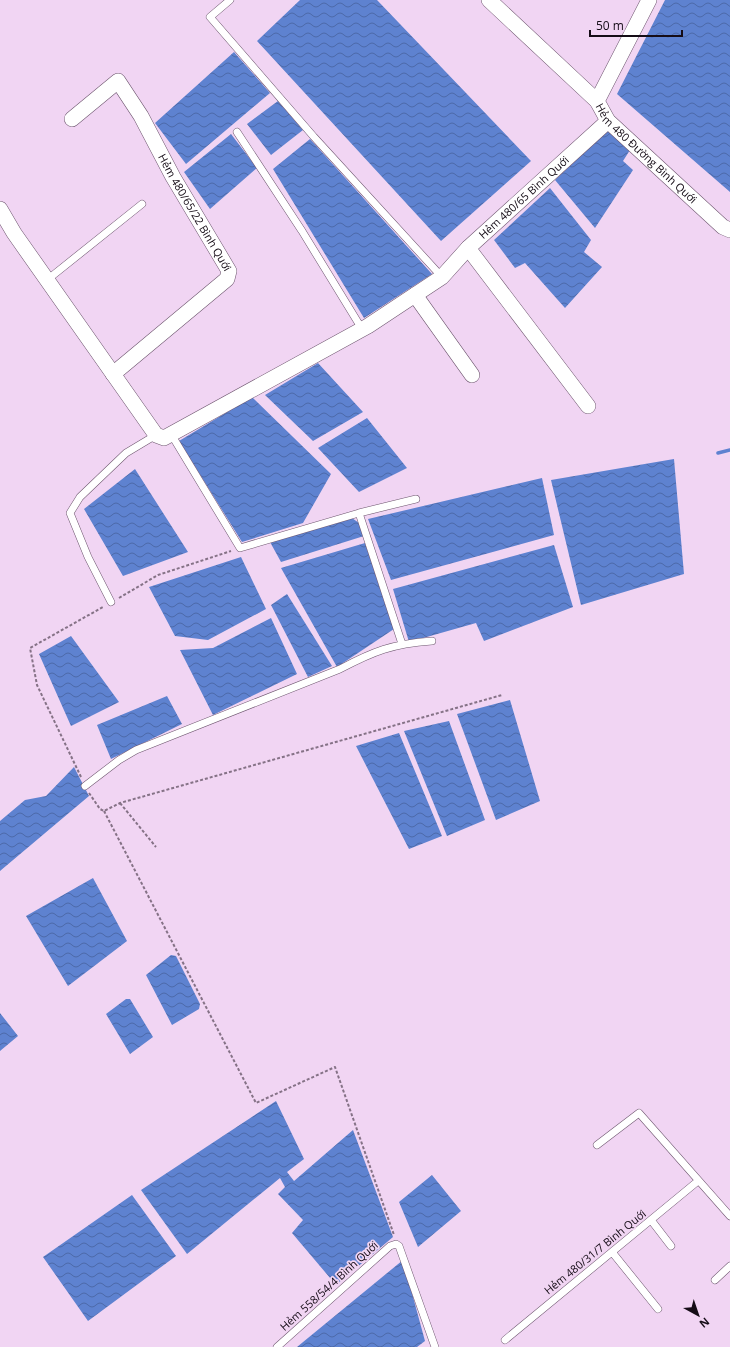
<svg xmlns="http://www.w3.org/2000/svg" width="730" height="1347" viewBox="0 0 730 1347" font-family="'Open Sans',sans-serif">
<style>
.water{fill:url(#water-waves)}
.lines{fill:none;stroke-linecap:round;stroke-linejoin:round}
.stream{stroke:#5e82d0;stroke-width:3.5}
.lane-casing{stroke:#6e566f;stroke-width:8}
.street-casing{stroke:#6e566f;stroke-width:16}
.path{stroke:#857286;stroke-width:2;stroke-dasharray:3 2;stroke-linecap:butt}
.lane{stroke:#fff;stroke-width:7}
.street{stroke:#fff;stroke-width:15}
.labels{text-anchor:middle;stroke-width:3.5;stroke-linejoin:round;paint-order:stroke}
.street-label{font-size:11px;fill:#150c16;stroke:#f1d5f3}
</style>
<defs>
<pattern id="water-waves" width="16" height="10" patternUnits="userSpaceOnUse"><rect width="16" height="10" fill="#5e82d0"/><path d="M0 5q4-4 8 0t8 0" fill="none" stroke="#4c69a8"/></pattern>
</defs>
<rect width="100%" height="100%" fill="#f1d5f3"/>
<path class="water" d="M300,0H377L531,161L441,241L257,41Z
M665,0H730V192L617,94Z
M234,52L270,93L186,164L155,123Z
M278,101L303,130L271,155L247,124Z
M610,128L630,150L623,161L633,170L595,228L555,180Z
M231,134L257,168L210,209L184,172Z
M310,139L432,274L364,318L273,169Z
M550,188L591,240L584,252L602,267L565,308L525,263L515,268L494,240Z
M318,363L363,412L313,441L265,395Z
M252,397L331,474L303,523L242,542L179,441Z
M367,418L407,468L359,492L318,448Z
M674,459L684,574L581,605L551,480Z
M135,469L188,552L123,576L84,509Z
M542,478L554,535L391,580L368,519Z
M352,518L359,523L364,536L281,562L270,542Z
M365,543L394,629L337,667L281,568Z
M554,545L573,607L484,641L476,623L409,642L393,589Z
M241,557L266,609L208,640L175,636L149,587Z
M287,594L332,666L308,677L271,605Z
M271,618L297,674L213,715L180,650L213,648Z
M71,636L119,702L71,726L39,654Z
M167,696L182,724L111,759L97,725Z
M510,700L540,801L496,820L457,714Z
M449,721L485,820L447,836L404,731Z
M399,733L442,836L409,849L356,746Z
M74,767L89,796L0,871V821L25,800L46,796Z
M93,878L127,941L68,986L26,916Z
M171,955L176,956L200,1004L199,1009L172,1025L146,975Z
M126,999H130L153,1037L130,1054L106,1014Z
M0,1013L18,1036L0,1051Z
M276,1101L304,1159L287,1172L294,1181L353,1130L393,1237L336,1285L292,1233L303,1220L278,1194L285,1187L280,1178L187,1254L141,1190Z
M432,1175L461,1211L418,1247L399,1202Z
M132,1195L176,1256L88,1321L43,1257Z
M403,1260L425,1341L417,1347H297Z"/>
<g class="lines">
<path class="stream" d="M718,453L730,450"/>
<g class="lane-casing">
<path id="lane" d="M230,0L210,17L314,137L442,277
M237,132L302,231L362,329
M47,280L142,204
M171,434L240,548L359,513L402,644
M359,513L416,499
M111,602L88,557L70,513L80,497L126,453L156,435
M85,786L119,760L136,750L340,669C374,651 392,644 432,641
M597,1145L639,1113L730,1216
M651,1220L671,1246
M612,1252L658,1309
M715,1280L730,1266
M505,1340L698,1181
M277,1347L390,1246L396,1244L399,1246L435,1347"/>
</g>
<g class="street-casing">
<g id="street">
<path d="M489,0L597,101"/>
<path id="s1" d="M649,0L597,101L608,121L723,227L730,230"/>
<path id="s2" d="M72,119L118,81L141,116L173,177L229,271L227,279L113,374"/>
<path id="s3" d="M0,209L14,233L156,435L164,438L368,326L442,277L468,248L608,121"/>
<path d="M468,248L588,406"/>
<path d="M415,295L472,375"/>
</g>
</g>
<path class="path" d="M119,598L158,575L231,551
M81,777L37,685L30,648L103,607
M89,793L100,809L104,811L120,803L502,695
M120,803L156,847
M104,811L256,1103L335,1067L394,1235"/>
<use href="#lane" class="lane"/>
<use href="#street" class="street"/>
</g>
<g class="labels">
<g class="street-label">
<text dy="4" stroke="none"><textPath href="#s1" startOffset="186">Hẻm 480 Đường Bình Quới</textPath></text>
<text dy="4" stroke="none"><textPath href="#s3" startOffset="719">Hẻm 480/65 Bình Quới</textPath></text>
<text dy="4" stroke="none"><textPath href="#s2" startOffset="212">Hẻm 480/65/22 Bình Quới</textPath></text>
<text transform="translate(595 1252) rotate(-39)" y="4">Hẻm 480/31/7 Bình Quới</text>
<text transform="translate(329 1286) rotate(-42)" y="4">Hẻm 558/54/4 Bình Quới</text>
</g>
</g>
<g transform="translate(698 1315) rotate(140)" stroke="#f1d5f3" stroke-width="3" paint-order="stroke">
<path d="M0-3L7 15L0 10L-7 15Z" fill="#150c16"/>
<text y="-6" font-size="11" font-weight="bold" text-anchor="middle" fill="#150c16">N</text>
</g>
<path d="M590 30v6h92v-6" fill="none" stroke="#150c16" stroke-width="2"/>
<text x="596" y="30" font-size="12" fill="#150c16" stroke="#f1d5f3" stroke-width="3" paint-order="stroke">50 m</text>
</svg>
